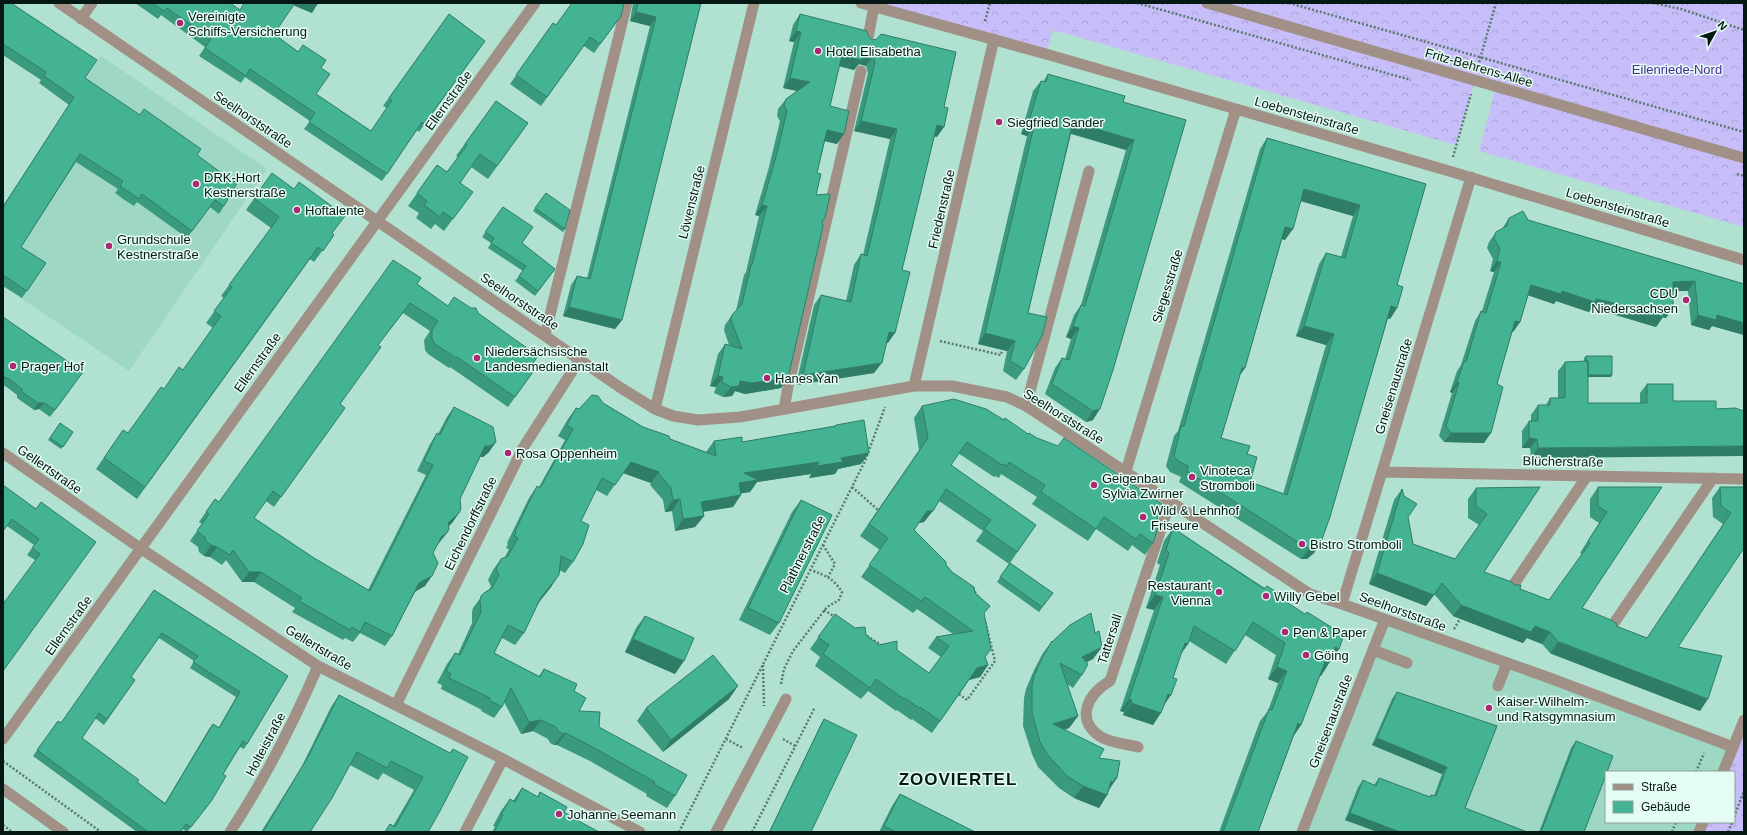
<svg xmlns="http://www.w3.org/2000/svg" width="1747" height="835" viewBox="0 0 1747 835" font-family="Helvetica,sans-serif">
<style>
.built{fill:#9ed7c3}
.grass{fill:url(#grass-tufts)}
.forest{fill:url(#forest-crowns)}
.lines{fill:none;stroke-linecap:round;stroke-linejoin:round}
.path{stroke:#59796e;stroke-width:2.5;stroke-dasharray:2 2;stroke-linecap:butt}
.service{stroke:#a19086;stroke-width:11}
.pedestrian{stroke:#a19086;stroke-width:11}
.minor{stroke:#a19086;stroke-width:11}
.tertiary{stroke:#a19086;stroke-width:11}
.wall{fill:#3a9a7e;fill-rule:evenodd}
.shaded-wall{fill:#307d67}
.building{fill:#44b393;stroke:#307d67;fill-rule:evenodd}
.poi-dot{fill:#ab2872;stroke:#e4fcf3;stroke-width:1.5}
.labels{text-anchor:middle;stroke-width:3;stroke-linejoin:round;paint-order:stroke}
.poi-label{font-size:13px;fill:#061813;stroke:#e4fcf3;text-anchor:start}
.street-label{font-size:13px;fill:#061813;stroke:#e4fcf3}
.park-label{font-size:13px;fill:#4e2c9b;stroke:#e4fcf3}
.district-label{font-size:17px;font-weight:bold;letter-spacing:1px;fill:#061813;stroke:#e4fcf3}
</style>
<defs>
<pattern id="grass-tufts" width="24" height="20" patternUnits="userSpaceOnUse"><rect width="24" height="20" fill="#c7bef9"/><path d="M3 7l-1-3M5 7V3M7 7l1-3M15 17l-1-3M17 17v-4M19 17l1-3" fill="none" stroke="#a9a3d5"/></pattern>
<pattern id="forest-crowns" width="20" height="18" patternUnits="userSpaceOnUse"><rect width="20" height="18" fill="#c7bef9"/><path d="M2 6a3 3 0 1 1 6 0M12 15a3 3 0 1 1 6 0" fill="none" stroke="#a9a3d5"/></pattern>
</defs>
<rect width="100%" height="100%" fill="#b1e1d0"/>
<path class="built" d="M101,56L267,169L129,371L3,286V206Z
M1385,619L1733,747L1723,772H1606V822H1703L1699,832H1302Z"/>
<path class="grass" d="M1744,720V832H1699L1703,822H1734V772H1723Z"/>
<path class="forest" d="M861,3H1744V227L1479,151L1496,87L1475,80L1456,145L1053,30L1046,54Z"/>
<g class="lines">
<path class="path" d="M1137,3L1411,80
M1289,3L1744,132
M1653,3L1681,9L1744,30
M985,21L990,3
M1478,66L1496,3
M1453,157L1471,94
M1737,174L1744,176
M940,341L1001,355L1002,350
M852,487L878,510
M823,545L835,564L828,577
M973,588L979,599
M824,610L835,617
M1454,629L1460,619
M867,636L883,646
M763,665L764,706
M781,684L784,669L793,651L827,607L839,600L842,592C833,578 826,576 811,570
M959,694L967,700L995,661L985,621
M726,739L743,748
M783,739L795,746
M3,761L101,832
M1696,772L1704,753
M1734,817L1744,791
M3,825L12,832
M679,832L865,461L885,407
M752,832L815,707
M1672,832L1676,822
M1728,832L1732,822"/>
<path class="service" d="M81,19L92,3
M867,43L874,6
M545,335L627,3
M1026,406L1089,171
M784,409L788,387L861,71
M1510,590L1587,476
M1610,629L1713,478
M1373,650L1407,663
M1498,686L1507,663"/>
<path class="pedestrian" d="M1138,747C1127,744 1111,743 1101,737C1074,720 1088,694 1110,681L1170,502"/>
<path class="minor" d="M59,3L621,388L655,409L673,416L698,420L740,417L914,386H952L1007,397L1026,406L1310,594L1342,604L1547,677L1733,747
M861,3L1046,54L1236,109L1449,171L1744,260
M914,386L994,39
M655,409L754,3
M3,453L140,548L318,666L503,759L640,832
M1126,471L1236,109
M1382,472L1744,479
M1342,604L1471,177
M396,705L523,448L580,359
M3,739L535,3
M1723,772L1744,720
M3,789L63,832
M230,832C265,779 293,724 318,666
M465,832L503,759
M716,832L786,699
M1302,832L1385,619
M1699,832L1703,822"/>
<path class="tertiary" d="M1207,3L1744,158"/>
</g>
<path class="wall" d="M3,3L85,78L197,155L219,172L224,206L219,214L210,207L187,238L137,202L134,206L126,201L115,193L118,189L76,162L21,247L46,263L22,298L3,286V206L69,105L39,83L41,80L3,55Z
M135,3H230L240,10L317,3L312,13L293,5L274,34L321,68L316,94L371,131L387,108L383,106L449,14L485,41L419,132L417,130L382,181L304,129L310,121L245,77L241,83L199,56L205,47L161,15L158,19Z
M633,3H701L622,320L615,329L563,316L571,285L577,276L587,278L650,26L630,21Z
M800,14L868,35L937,137L934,136L902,270L888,343H887L874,373L796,385L814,305L821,295L846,301L854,265L861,254L863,255L890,139L854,131L868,73L866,66L859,64L854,70L839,66L830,106L837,144L825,141L817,173L816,195L825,218L822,222L788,378L781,388L745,394L735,391L732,396L723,397L714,393L716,387L710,386L718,354L725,344L729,345L724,330L725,325L732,315L736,311L744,275L746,272L759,216L755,215L769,167L780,121L777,116L778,109L786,99L797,91L783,88L794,42L789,41L793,25Z
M621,16L594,53L584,46L541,106L510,84L553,23L556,25Z
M1048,74L1123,102L1186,120L1093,420L1086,422L1045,394L1055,368L1062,358L1065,359L1071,339L1066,337L1074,315L1081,305L1126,150L1071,134L1028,313L1024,369L1016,380L1003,371L1007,351L978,344L1027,136L1021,134L1033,91L1041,81L1043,82Z
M496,101L528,123L488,179L471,167L460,183L473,192L444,231L435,224L431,229L416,218L419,213L408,206L437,165L447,172L458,157L456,156Z
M1267,138L1426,184L1397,285V308L1390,319L1388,318L1321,542L1314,553L1307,559H1301L1179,482L1181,477L1170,472L1166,466L1174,436L1178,431L1260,149ZM1301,201L1353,216L1341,257L1326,253L1319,264L1296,336L1326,345L1283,494L1250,482L1247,454L1221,438L1240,375L1245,368L1282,239L1285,240Z
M272,173L334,235L314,262L310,259L137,499L96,469L123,430L128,433L164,389L183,370L213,328L206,323L224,298L221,296L271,228L246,210Z
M546,193L565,229L563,232L533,211Z
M503,207L522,243L555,269L535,296L515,281L523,271L488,248L491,243L482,237Z
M1509,218L1528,220L1744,284V335L1712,326L1709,330L1691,325L1688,291H1673L1666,318L1663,317L1656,327L1599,310L1591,309L1589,312L1556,301L1554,304L1528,295L1520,322L1513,332H1512L1497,384L1484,443L1444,442L1439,436L1452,393L1450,392L1457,371L1461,365L1475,321L1481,311H1482L1494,272L1490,271L1493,259L1487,248L1489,242L1496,232L1502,229Z
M417,284L448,306L478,313L529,369L533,372L508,407L450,367L449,368L428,354L425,350L424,340L430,331L403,313L378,345L340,404L345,408L274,507L266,501L254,518L314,558L368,590L426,475L417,471L430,444L437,433L438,434L447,417L454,407L489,452L483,457H480L460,499L459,513L452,523L449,526L439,543L437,544L433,553L425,586L415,592L392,636L385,646L360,633L353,642L345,638L343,640L292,612L295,608L254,582H242L226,560L222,565L210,557L204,556L199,552L198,547L190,541L202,524L199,522L215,499L219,502Z
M3,317L83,372L50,417L39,409L34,410L17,398V395L8,388L3,385Z
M1586,356L1611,377H1588V403H1640V393L1647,384L1673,401L1716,409L1531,458L1530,448H1522V431L1529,421H1531V415L1538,405H1546L1550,398H1558V371L1565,362L1584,361V358Z
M603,403L643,427L670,439L706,452L714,441L742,442L834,426L836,425L869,453L861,464L838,469L835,474L809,478L811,474L757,482L750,492L741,493L733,507L703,512L704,516L695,527L675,531L672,511L665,512L663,500L650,485L651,483L623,473L607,496L596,490L581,521L573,562L565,573L559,570L551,587L539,602L524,633L515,645L502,638L494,653L539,676L544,669L574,691L579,711L599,727L675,796L667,808L646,796L647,794L590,761L557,745H554L550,743L548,739L533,731L521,734L504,702L502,707L494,718L481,711L482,710L441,689L442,685L437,683L447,664L455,653L458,654L472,623V612L473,608L484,593L489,590L491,586L488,580L493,570L501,559L505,557L509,549L506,548L508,544L507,543L529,498L537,486L539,487L565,440L558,436L568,419L576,408L579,409Z
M922,406L1157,519L1153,543L1145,555L1132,545L1128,551L1096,529L1088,541L1032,504L1037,497L1001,474L999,478L995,476L994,477L958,453L951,465L1036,525L1010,563L1053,593L1039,612L997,582L1009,564L976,541L983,531L939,501L924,522L919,523L914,530L952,572L975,593L984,614L985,657L988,665L980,677L969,680L932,733L912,719L911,720L897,710L896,711L868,691L861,699L815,666L820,657L810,649L835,614L879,645L897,650L929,673L941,657L928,648L936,637L953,634L917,609L913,613L861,577L880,550L860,536L919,450L914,418Z
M60,423L73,432L61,449L48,440Z
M3,485L36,509L96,542L35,560L27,555L34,545L7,526Z
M1540,487L1484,572L1514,585L1520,589L1549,600L1582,554L1580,553L1599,523L1590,517V499L1598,487H1662L1582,608L1616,626L1647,638L1723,524L1713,517L1712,498L1720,487H1744L1678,647L1700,711L1554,655L1550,653L1542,644L1527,638L1523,643L1453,616L1434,594L1426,606L1369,584L1394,500L1402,489L1413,544L1455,559L1479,525L1468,518V499L1476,488Z
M801,500L779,623L770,635L739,620L792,512Z
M1173,528L1277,596L1339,649L1331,661H1330L1329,663L1321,676L1320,675L1301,725L1294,735L1258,832H1219L1260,721L1268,711L1278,683L1268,679L1276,655L1245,635L1226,664L1189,641L1188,644L1181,654L1164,706L1153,725L1123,715L1124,712L1120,711L1154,610L1146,608L1160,565L1157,563L1164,541Z
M154,590L288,676L247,744L244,749L240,747L223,774L212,800L187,832L183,829L181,832H137L33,756L58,721L61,723ZM159,638L194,661L190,668L236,697L219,727L213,724L209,729L165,803L137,782L82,738L95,718L104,725L135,680L131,677Z
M645,616L675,674L625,652L636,628Z
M1052,641V642L1093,659L1087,662L1082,675L1073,688L1067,684L1078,716L1069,728L1065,730L1099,758L1109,790L1107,795L1099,808L1074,798L1059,788L1038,767L1032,754L1023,726L1024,698L1026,689L1034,670L1043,653Z
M1397,692L1497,726L1465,808L1527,832H1378L1345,820L1358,787L1363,780L1374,785L1379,778L1429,797L1431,795L1434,796L1442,774L1372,745L1392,699Z
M339,695L450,753L453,749L428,832H385L390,824L393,826L414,790L383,773L378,780L350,765L310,832H261L301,768L331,707Z
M729,699L663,752L637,721L646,708Z
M824,719L811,832H769L820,726Z
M1576,741L1584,832H1539L1571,748Z
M522,788L537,797L540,792L564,812L575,819L599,832H492L495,827L493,826L501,811L510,799L513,801Z
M900,794L975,832H879L892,806Z"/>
<path class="shaded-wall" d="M295,3H311L317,5L312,13L293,5Z
M636,12L656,17L650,26L630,21Z
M796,31L801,32L794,42L789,41Z
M866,54L873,56L866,66L859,64L854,70L835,65L842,55Z
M790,78L810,82L803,92L783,88Z
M861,121L897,129L890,139L854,131Z
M1073,122L1134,140L1126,150L1066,132Z
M1028,124L1034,126L1027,136L1021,134Z
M937,125L944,127L937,137L929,135Z
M827,130L844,134L837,144L820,140Z
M1304,189L1360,205L1353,216L1297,200Z
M762,205L767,206L759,216L755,215Z
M1285,227L1293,229L1285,240L1278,238Z
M1497,261L1501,262L1494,272L1490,271Z
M1695,281L1688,291H1666L1673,282Z
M1531,285L1606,301L1663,317L1656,327L1599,310L1591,309L1589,312L1556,301L1554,304L1524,294Z
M1391,306L1397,308L1390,319L1383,317Z
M1666,306L1673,308L1666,318L1659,316Z
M569,307L622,320L615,329L563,316Z
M1698,315H1717L1744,323V335L1712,326L1709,330L1691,325Z
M1515,321L1520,322L1513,332L1508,331Z
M1073,326L1079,328L1071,339L1066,337Z
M1304,326L1334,334L1326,345L1296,336Z
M889,332L895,333L888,343L882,342Z
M985,333L1015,341L1007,351L978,344Z
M882,363L874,373L796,385L803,375Z
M1242,368H1245L1237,379Z
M1586,375H1612L1611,377H1584Z
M718,376L723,377L716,387L710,386Z
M788,378L781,388L745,394L735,391L732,396L723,397L731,387L740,381Z
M1457,382L1459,383L1452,393L1450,392Z
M38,403H44L39,409L34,410Z
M1100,409L1093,420L1086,422L1093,411Z
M1451,433H1491L1484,443L1444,442Z
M1529,438L1537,439L1530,448H1522Z
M496,442L489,452L483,457L478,456L485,446Z
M1744,446V456L1531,458L1538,448Z
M869,453L861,464L838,469L835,474L809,478L817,466L841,458Z
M631,462L659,472L651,483L623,473Z
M819,462L811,474L757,482L750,492L731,495L744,473Z
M741,495L733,507L693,513L701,502Z
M680,499L672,511L665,512L673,500Z
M927,511H933L924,522L919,523Z
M459,513L452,523L441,533L448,523Z
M704,516L695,527L675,531L683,519Z
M447,533L439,543L434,546L442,536Z
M1321,542L1314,553L1307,559H1301L1309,549Z
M211,545L217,547L210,557L204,556Z
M249,572H261L254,582H242Z
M1377,573L1434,595L1426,606L1369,584Z
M559,575L551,587L532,611L540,599Z
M432,576L425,586L412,593L419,583Z
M1155,595L1163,597L1154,610L1146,608Z
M1461,605L1531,632L1523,643L1453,616Z
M1535,626L1550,632L1542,644L1527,638Z
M633,639L684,661L675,674L625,652Z
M1558,642L1708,699L1700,711L1550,653Z
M1185,643L1188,644L1179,656Z
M1102,647L1093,659L1073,669L1082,657Z
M1335,647L1339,649L1331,661L1326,660Z
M1325,662L1329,663L1321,676L1316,674Z
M988,665L980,677L969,680L932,733L977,668Z
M1277,667L1287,671L1278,683L1268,679Z
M738,686L729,699L663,752L671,740Z
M1168,694L1171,695L1162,708Z
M1129,699L1132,700L1124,712L1120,711Z
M1131,703L1161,713L1153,725L1123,715Z
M1078,716L1069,728L1044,736L1053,724Z
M541,720L533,731L521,734L529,722Z
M1298,723L1301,725L1293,737Z
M566,733L557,745H554L563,734Z
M1377,738L1447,767L1442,774L1372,745Z
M1115,778H1117L1109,790L1107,795L1099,808L1074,798L1083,786L1111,781Z
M1350,813L1400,832H1378L1345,820Z"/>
<path class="building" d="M3,3H11L97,60L85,78L140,115L144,109L201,149L197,155L220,172H219L237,183L224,206L215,200L192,231L142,194L139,199L132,194L120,186L123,181L80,154L21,247L46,263L27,291L3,275V207L74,97L44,76L46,72L3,44Z
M152,3H230L240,10L244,3H295L274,34L298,52L303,45L326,60L321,68L330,74L316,94L371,131L392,100L389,98L449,14L485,41L424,124L422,122L387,174L309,122L315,113L250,69L246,76L205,48L211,39L167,8L164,11Z
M311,3H317V5Z
M572,3H624L621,16L600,44L590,37L547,97L516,75L553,23L556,25Z
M638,3H701L622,320L569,307L577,276L590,279L656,17L636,12Z
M800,14L867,31L868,35L872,40L877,39L881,34L956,52L944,107L948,108L944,127L937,125L902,270L910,272L895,333L889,332L882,363L803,375L821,295L851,302L861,254L867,256L897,129L861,121L875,62L873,56L866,54L861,60L842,55L830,106L849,111L844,134L827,130L817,173L821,174L816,195L829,194L830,196L825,218L822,221L823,226L788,378L752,383L740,381L739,386L731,387L722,382L723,377L718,376L725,344L742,349L731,320L732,315L742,304L751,265H752L767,206L762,205L776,157L787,111L784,105L786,99L810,82L790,78L801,32L796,31Z
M1048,74L1125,96L1123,102L1186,120L1113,370L1100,409L1093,411L1052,384L1062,358L1069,360L1079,328L1073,326L1081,305L1085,306L1134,140L1073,122L1028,313L1047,317L1042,336L1024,369L1010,361L1015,341L985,333L1034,126L1028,124L1041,81L1046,82Z
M496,101L528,123L497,166L480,154L460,183L473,192L453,219L443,212L440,217L424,205L427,201L417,193L437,165L447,172L467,145L465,144Z
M1267,138L1426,184L1397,285L1403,287L1397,308L1391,306L1330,517L1321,542L1314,549H1309L1187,471L1188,466L1178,461L1174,456L1181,426H1184ZM1304,189L1360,205L1345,258L1326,253L1304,326L1334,334L1287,495L1250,482L1257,457L1247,454L1250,446L1221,438L1242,368H1245L1285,227L1293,229Z
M272,173L294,189L299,182L345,216L332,233L334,235L323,251L318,247L145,487L104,458L123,430L128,433L161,387L164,389L179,367L183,370L221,316L214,311L232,287L229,285L279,217L254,198Z
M546,193L570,210L565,229L535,208Z
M503,207L533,227L522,243L555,269L538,291L519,276L526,266L491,243L494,238L485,232Z
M1523,211L1528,220L1744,284V323L1717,315L1716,320L1698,315L1695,281L1673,282V308L1666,306L1663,317L1606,301L1596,299L1595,302L1562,291L1561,294L1531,285L1520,322L1515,321L1497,384L1503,387L1491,433H1451L1446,426L1459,383L1457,382L1464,361L1466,362L1481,311L1486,313L1501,262L1497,261L1500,249L1494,238L1496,232L1507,226L1509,218Z
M393,260L421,278L417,284L448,306L454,297L471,308H476L478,313L538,356L529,369L533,372L515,397L457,357L456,358L435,344L432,339V330L438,321L410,303L378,345L381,347L340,404L345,408L281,497L273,491L254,518L314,558L370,591L433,465L424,461L437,433L440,435L454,407L493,427L496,442L490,446H485L460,499L461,509L459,513L448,523L449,529L447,533L442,536L433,553L438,563L432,576L419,583L392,636L365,622L360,632L352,627L350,630L299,601L302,598L261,572H249L233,550L230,555L217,547L211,545L206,541L205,537L197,531L209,514L206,512L215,499L219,502Z
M3,317L83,372L55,410L44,403H38L22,392V389L12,381L3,376Z
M1586,356H1612V375H1588V361H1586Z
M1588,361V403H1647V384H1673V401H1716V409L1735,408L1744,411V446L1538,448L1537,439L1529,438V421H1538V405H1550V398H1565V362Z
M592,395L598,396L603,403L643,427L669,436L670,439L716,456L714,441L742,437V442L836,426V425L864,420L869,453L841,458L843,462L817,466L819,462L744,473L758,480L739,483L741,495L701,502L704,516L683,519L680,499L673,500L671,488L658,473L659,472L631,462L615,485L602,478L581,521L589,525L583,544L573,562L561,556L559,575L540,599L524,633L508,625L494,653L540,677L544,669L577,684L574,691L586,698L579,711L600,712L599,727L687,775L675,796L654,784L655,782L598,750L566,733L563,734L558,731L556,727L541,720L529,722L511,688L502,707L489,700L490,698L449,678L451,674L446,671L455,653L460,655L481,612L480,601L481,596L484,593L492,588L499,575L496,569L501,559L508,556L518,538L514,536L516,532L515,531L537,486L540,488L573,429L567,425L576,408L579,409Z
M954,399L986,409L1004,420L1005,418L1028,434L1029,433L1037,438L1058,446L1064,438L1162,504L1157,519L1160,521L1153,543L1140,534L1136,539L1104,517L1096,529L1041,492L1045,485L1009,462L1007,466L1003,464L1002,465L967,442L951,465L1036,525L1017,552L984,529L991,520L946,489L933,511H927L914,530L946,562V565L952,572L974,587L975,593L990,606L984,613L991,649L985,657L988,665L977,668L940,721L920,707L919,708L905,698L904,699L876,679L870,688L823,654L829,645L818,637L835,614L855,628L865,627L866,635L879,645L897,641V650L929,673L949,646L936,637L973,631L925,597L921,601L869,565L888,538L869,524L928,438L922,406Z
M60,423L73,432L63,447L50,438Z
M3,485L36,509L41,502L96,542L3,671V604L40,554L32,548L39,539L12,519L3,531Z
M1540,487L1484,572L1512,582L1514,585H1521L1520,589L1549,600L1590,543L1588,541L1607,512L1598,506V487H1662L1582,608L1611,620L1617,624L1616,626L1647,638L1731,513L1721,506L1720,487H1744V548L1678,647L1722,656L1708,699L1562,643L1558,642L1550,632L1535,626L1531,632L1461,605L1442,583L1434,595L1377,573L1402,489L1404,496L1417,504L1408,517L1413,544L1455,559L1487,514L1476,506V488Z
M801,500L832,515L779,623L748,608Z
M1173,528L1264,589L1267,586L1278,593L1277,596L1305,614L1307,612L1344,635L1339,649L1335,647L1329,663L1325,662L1301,725L1298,723L1258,832H1223L1269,709L1272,710L1287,671L1277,667L1285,643L1253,622L1235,651L1194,626L1188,644L1185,643L1179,660L1173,678L1177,679L1171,695L1168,694L1161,713L1131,703L1132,700L1129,699L1163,597L1155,595L1169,553L1166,550Z
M1010,563L1053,593L1042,607L1000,577Z
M154,590L288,676L247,744L243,741L223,774L226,776L212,800L191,827L186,824L180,832H148L37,750L58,721L61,723ZM162,633L198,656L193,662L240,692L219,728L213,724L165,804L137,782L139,780L82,738L99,713L107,719L135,680L131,677Z
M1091,613L1095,633L1099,631L1102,647L1082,657L1088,664L1082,675L1060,663L1078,716L1053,724L1104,749L1099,758L1120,761L1117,778H1115L1114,782L1111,781L1107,795L1083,786L1067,776L1047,754L1040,742L1032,713V686L1034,676L1042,658L1052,641V642L1070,625Z
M645,616L694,638L684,661L633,639Z
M713,655L738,686L671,740L646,708Z
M1397,692L1497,726L1465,808L1527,832H1400L1350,813L1363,780L1376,786L1379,778L1430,797L1431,795L1436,796L1447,767L1377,738Z
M339,695L450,753L453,749L468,757L440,811L428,832H385L390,824L395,827L423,777L391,761L387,768L357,752L332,798L310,832H263L309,755Z
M824,719L857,735L811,832H772L770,831Z
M1576,741L1613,756L1607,772H1606V775L1584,832H1541Z
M522,788L538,797L540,792L567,807L564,812L575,819L599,832H494L503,815L501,814L510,799L515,802Z
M900,794L975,832H896L884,826Z"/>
<g class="poi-dot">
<circle cx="180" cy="23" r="4"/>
<circle cx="818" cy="51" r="4"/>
<circle cx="999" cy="122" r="4"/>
<circle cx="196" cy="184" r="4"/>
<circle cx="297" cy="210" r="4"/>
<circle cx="109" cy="246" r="4"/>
<circle cx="1686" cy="300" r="4"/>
<circle cx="477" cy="358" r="4"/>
<circle cx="13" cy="366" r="4"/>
<circle cx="767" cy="378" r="4"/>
<circle cx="508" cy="453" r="4"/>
<circle cx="1192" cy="477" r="4"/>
<circle cx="1094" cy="485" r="4"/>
<circle cx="1143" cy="517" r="4"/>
<circle cx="1302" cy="544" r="4"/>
<circle cx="1219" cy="592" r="4"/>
<circle cx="1266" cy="596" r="4"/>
<circle cx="1285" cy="632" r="4"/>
<circle cx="1306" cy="655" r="4"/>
<circle cx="1489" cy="708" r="4"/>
<circle cx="559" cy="814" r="4"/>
</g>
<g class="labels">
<g class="poi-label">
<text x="188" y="21">Vereinigte<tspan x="188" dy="15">Schiffs-Versicherung</tspan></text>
<text x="826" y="56">Hotel Elisabetha</text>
<text x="1007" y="127">Siegfried Sander</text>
<text x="204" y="182">DRK-Hort<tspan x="204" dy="15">Kestnerstraße</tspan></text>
<text x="305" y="215">Hoftalente</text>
<text x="117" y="244">Grundschule<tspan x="117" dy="15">Kestnerstraße</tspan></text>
<text x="1678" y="298" text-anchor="end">CDU<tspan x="1678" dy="15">Niedersachsen</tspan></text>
<text x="485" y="356">Niedersächsische<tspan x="485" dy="15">Landesmedienanstalt</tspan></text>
<text x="21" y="371">Prager Hof</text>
<text x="775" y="383">Hanes Yan</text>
<text x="516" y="458">Rosa Oppenheim</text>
<text x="1200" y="475">Vinoteca<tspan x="1200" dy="15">Stromboli</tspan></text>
<text x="1102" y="483">Geigenbau<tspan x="1102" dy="15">Sylvia Zwirner</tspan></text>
<text x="1151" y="515">Wild &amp; Lehnhof<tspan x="1151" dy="15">Friseure</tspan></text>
<text x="1310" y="549">Bistro Stromboli</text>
<text x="1211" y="590" text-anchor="end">Restaurant<tspan x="1211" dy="15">Vienna</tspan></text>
<text x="1274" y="601">Willy Gebel</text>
<text x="1293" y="637">Pen &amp; Paper</text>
<text x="1314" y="660">Göing</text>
<text x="1497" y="706">Kaiser-Wilhelm-<tspan x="1497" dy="15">und Ratsgymnasium</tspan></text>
<text x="567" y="819">Johanne Seemann</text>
</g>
<g class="street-label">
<text transform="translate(1479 67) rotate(16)" y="5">Fritz-Behrens-Allee</text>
<text transform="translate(448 100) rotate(-54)" y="5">Ellernstraße</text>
<text transform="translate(1307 115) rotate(16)" y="5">Loebensteinstraße</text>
<text transform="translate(253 119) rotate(34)" y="5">Seelhorststraße</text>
<text transform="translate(691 202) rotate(-76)" y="5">Löwenstraße</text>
<text transform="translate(1618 207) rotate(17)" y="5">Loebensteinstraße</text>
<text transform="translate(941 209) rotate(-77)" y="5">Friedenstraße</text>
<text transform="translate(1167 286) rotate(-73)" y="5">Siegesstraße</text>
<text transform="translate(520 301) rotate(34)" y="5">Seelhorststraße</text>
<text transform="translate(257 362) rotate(-54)" y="5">Ellernstraße</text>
<text transform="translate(1393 386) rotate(-73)" y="5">Gneisenaustraße</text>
<text transform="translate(1064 416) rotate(32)" y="5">Seelhorststraße</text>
<text transform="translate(1563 461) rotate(1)" y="5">Blücherstraße</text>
<text transform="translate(50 469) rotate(35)" y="5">Gellertstraße</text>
<text transform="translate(470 523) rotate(-64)" y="5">Eichendorffstraße</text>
<text transform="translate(802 554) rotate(-63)" y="5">Plathnerstraße</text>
<text transform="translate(1403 611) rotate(20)" y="5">Seelhorststraße</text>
<text transform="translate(68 625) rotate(-54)" y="5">Ellernstraße</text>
<text transform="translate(1109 639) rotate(-72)" y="5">Tattersall</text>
<text transform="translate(319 647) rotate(31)" y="5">Gellertstraße</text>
<text transform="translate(1330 721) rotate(-69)" y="5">Gneisenaustraße</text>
<text transform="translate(265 744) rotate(-62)" y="5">Holteistraße</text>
</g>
<g class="park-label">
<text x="1677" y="74">Eilenriede-Nord</text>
</g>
<g class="district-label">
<text x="958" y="785">ZOOVIERTEL</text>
</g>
</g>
<rect width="1747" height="835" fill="none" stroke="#061813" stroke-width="8"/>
<rect x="1605" y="771" width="130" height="52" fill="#e4fcf3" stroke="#8ba199"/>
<rect x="1613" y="784" width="20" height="6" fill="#a19086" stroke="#8ba199"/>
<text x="1641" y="791" font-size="12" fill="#061813">Straße</text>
<rect x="1613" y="801" width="20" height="12" fill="#44b393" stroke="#8ba199"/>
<text x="1641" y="811" font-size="12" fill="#061813">Gebäude</text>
<g transform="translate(1715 32) rotate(50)" stroke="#e4fcf3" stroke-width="3" paint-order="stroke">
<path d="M0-3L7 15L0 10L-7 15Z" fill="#061813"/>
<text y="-6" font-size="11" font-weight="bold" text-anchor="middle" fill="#061813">N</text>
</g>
</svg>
